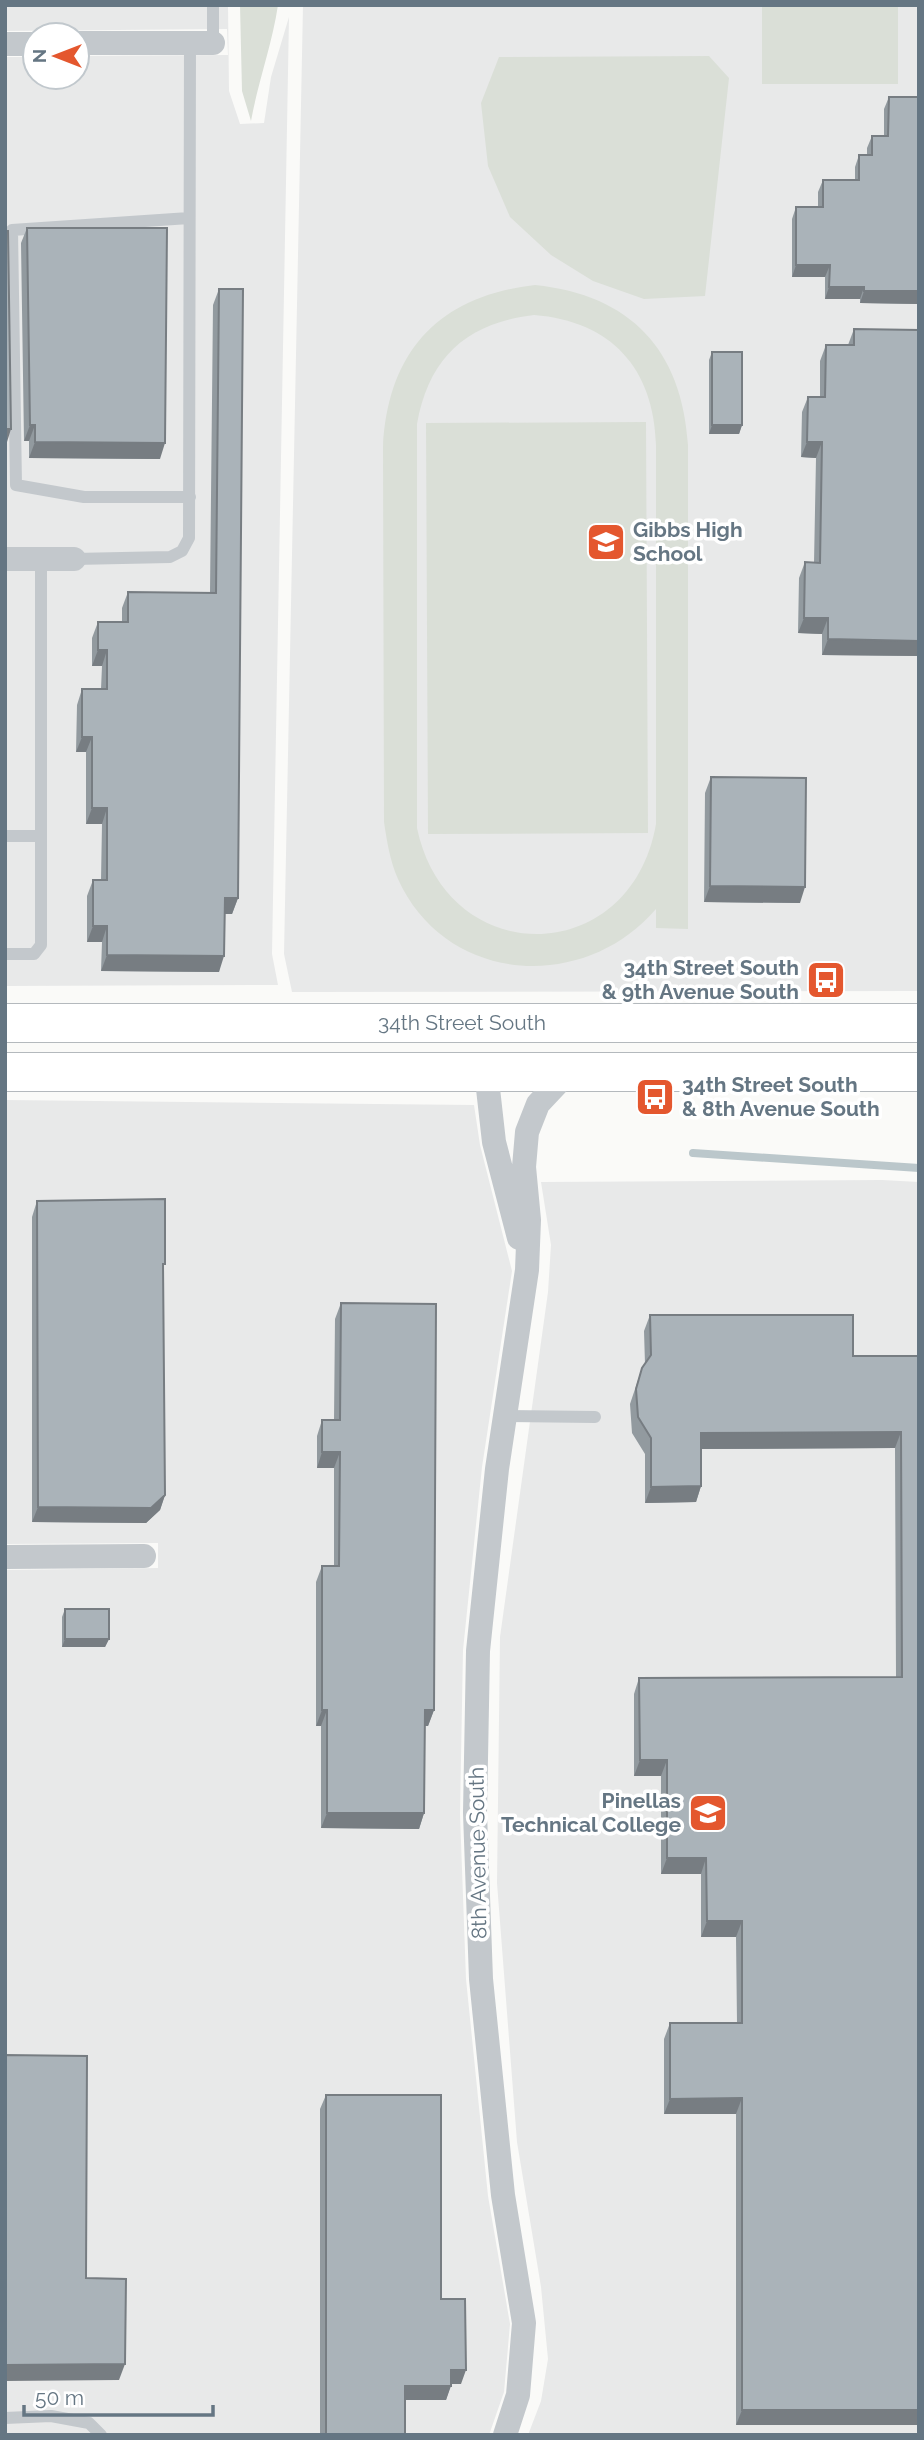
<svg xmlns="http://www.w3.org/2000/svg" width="924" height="2440" viewBox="0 0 924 2440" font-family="Raleway,sans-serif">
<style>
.built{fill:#e8e9e9}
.green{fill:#dadfd7;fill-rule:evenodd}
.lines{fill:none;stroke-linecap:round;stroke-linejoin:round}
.stream{stroke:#bbc7cb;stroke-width:8}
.highway-casing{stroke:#b4b9bd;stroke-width:40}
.lane{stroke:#c3c8cc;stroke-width:12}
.street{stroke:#c3c8cc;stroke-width:24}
.highway{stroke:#fff;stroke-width:38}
.wall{fill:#929a9f}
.shaded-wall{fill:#777d82}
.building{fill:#aab3b9;stroke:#777d82;stroke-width:2}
.labels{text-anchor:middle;stroke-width:7;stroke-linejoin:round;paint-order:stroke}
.poi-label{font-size:21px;font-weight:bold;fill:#657683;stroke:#fff;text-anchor:start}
.street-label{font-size:21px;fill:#657683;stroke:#fff}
</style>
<rect width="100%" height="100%" fill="#fafaf8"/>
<path class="built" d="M5,5H228L229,91L240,124L264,123L271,77L289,17L272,954L278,985L5,986V57H35V77H77V56L228,55L227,29L5,31Z
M303,5H919V991L292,992L284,954Z
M5,1100L474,1105L480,1145L512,1271L482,1467L463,1650L460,1814L466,1979L488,2196L510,2324L504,2392L489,2435H5V1570L158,1568V1543L5,1544Z
M882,1180L919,1182V2435H528L541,2401L548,2359L541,2287L517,2142L497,1883L500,1637L548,1292L551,1245L541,1182Z"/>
<path class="green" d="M240,5H278C272,45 258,82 251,121L242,91Z
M762,5H898V84H762Z
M709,56L729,78L705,296L644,299L593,281L551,255L510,217L488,166L481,103L499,57Z
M535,285C631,295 682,350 688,445V929L656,928V909C584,993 446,985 398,879C390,861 387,842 384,822L383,447C388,351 439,296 535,285ZM534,315C611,321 654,368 656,445V824C631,969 447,971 417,828V424C429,357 467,323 534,315Z
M646,422L648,833L428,834L426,423Z"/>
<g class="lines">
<path class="stream" d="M693,1153L919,1168"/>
<g class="highway-casing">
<g id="highway">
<path id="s1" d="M5,1023H919"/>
<path d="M5,1072H919"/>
</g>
</g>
<path class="lane" d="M213,5V43
M189,218L12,230L16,485L84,497H190
M41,559V836
M74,559L170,557L182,551L189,538L190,43
M5,836H41V945L34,954H5
M505,1416L595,1417
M5,2418L51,2416L89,2423L101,2435"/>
<path class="street" d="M77,43H213
M5,44H35
M5,559H74
M486,1071L494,1142L519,1238
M5,1557L144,1556
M505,2435L518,2395L524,2323L503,2195L481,1979L475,1813L478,1651L497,1469L527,1270L529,1220L524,1167L527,1132L538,1104L569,1071"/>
<use href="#highway" class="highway"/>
</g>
<path class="wall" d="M889,97L919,304L860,303V299H825V277H792V219L796,207H818V192L823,180H855V167L859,155H867V148L872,136H884V109Z
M27,228L160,459L29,458V441H24L21,243Z
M219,289L238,898L232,914H225L219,972L101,971L102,942H87V896L93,880H101L102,824H86V752H76L77,705L82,689H101L102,666H92V638L98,622H122V608L128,592L210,593L213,305Z
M854,329L919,656L822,655V634L798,633L799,578L805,562L814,563L816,458L801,457L802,412L808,397H820V361L826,345H848Z
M712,352L742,425L739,434H709V360Z
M711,777L800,903L704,902L705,793Z
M37,1201L163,1271L165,1495L160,1510L146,1523L32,1522V1217Z
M341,1303L434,1710L428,1726H425L424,1813L419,1829L321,1828V1726H316V1582L322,1566H334V1468H317V1436L322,1420H334L335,1319Z
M650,1315L853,1356H919V2425H736V2114H664V2039L670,2023H737L736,1937H701V1874H661V1776H634V1694L639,1678L896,1677L895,1448L701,1449V1486L696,1502L645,1503V1454L632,1433L630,1404L642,1368L645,1364L644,1331Z
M65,1609L109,1639L105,1647H62V1617Z
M326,2095L441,2299L461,2384H451L446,2400H405V2435H320V2109Z"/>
<path class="shaded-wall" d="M9,5H167L166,7Z
M796,265H830L825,277H792Z
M829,287H864L860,299H825Z
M864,291H919V304L860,303Z
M30,425H35L29,441H24Z
M712,425H742L739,434H709Z
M5,429H11L7,442H5Z
M35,442L165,443L160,459L29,458Z
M807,442H822L816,458L801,457Z
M804,618H828L822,634L798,633Z
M828,639L919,641V656L822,655Z
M98,650H107L102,666H92Z
M82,737H92L86,752H76Z
M92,808H107L102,824H86Z
M710,886L805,887L800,903L704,902Z
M225,898H238L232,914H219Z
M93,926H107L102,942H87Z
M107,955L224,956L219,972L101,971Z
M901,1432L895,1448L695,1449L701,1433Z
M322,1452H340L334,1468H317Z
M701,1486L696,1502L645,1503L651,1487Z
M165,1495L160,1510L146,1523L32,1522L38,1507Z
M65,1639H109L105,1647H62Z
M322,1710H327L321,1726H316Z
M425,1710H434L428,1726H419Z
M640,1760H667L661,1776H634Z
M327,1813H424L419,1829L321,1828Z
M667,1858H706L701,1874H661Z
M707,1921H742L736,1937H701Z
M742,2098L736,2114H664L670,2099Z
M125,2364L119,2380L5,2381V2365Z
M451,2370H466L461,2384H445Z
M405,2386H451L446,2400H400Z
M742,2410H919V2425H736Z"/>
<path class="building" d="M889,97H919V291H864V287H829L830,265H796V207H823V180H859V155H872V136H888Z
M27,228H167L165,443L35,442V425H30Z
M5,231H8L11,429H5Z
M219,289H243L238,898H225L224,956L107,955V926H93V880H107V808H92V737H82V689H107V650H98V622H128V592L216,593Z
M854,329L919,330V641L828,639V618H804L805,562L820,563L822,442H807L808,397H825L826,345H854Z
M712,352H742V425H712Z
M711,777L806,778L805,887L710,886Z
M165,1199V1264H163L165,1495L151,1508L38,1507L37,1201Z
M341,1303L436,1304L434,1710H425L424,1813H327V1710H322V1566H339L340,1452H322V1420H340Z
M650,1315H853V1356H919V2410H742V2098L670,2099V2023H742V1921H707L706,1858H667V1760H640L639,1678L902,1677L901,1432L701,1433V1486L651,1487V1438L638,1417L636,1389L642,1368L651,1355Z
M65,1609H109V1639H65Z
M5,2055L87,2056L86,2278L126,2279L125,2364L5,2365Z
M326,2095H441V2299H465L466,2370H451V2386H405V2435H326Z"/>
<defs>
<g id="school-square" transform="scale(2.0125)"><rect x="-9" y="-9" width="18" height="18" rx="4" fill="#e4572e" stroke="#fff"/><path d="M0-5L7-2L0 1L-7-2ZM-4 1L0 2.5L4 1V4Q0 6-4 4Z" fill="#fff"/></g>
<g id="bus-square" transform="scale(2.0125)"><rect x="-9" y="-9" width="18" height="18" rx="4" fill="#e4572e" stroke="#fff"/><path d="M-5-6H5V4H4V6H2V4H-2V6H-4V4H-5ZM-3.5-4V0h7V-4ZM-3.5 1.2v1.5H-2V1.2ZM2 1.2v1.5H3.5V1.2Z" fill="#fff"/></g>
<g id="university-square" transform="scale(2.0125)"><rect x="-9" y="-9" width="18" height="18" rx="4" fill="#e4572e" stroke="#fff"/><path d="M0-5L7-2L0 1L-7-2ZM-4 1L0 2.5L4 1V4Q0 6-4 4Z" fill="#fff"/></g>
</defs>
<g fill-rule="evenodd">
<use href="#school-square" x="606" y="542"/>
<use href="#bus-square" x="826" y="980"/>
<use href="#bus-square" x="655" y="1097"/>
<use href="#university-square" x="708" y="1813"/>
</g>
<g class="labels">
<g class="poi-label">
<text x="633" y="537">Gibbs High<tspan x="633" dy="24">School</tspan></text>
<text x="799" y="975" text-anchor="end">34th Street South<tspan x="799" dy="24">&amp; 9th Avenue South</tspan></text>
<text x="682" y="1092">34th Street South<tspan x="682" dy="24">&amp; 8th Avenue South</tspan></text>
<text x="681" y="1808" text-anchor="end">Pinellas<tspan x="681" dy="24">Technical College</tspan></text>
</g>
<g class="street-label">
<text dy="7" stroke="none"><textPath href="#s1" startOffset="457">34th Street South</textPath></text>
<text transform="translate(478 1853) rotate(-91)" y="7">8th Avenue South</text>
</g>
</g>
<rect width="924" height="2440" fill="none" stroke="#657683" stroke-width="14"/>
<g transform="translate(56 56) rotate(270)"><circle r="33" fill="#ffffff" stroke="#c1c8cd" stroke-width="2"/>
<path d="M0-5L12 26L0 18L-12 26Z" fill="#e4572e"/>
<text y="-10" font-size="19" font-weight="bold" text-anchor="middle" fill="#657683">N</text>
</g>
<path d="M24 2405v10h189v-10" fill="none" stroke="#657683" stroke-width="3.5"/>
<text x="35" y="2405" font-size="21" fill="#657683" stroke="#ffffff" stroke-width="5" paint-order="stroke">50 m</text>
</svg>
